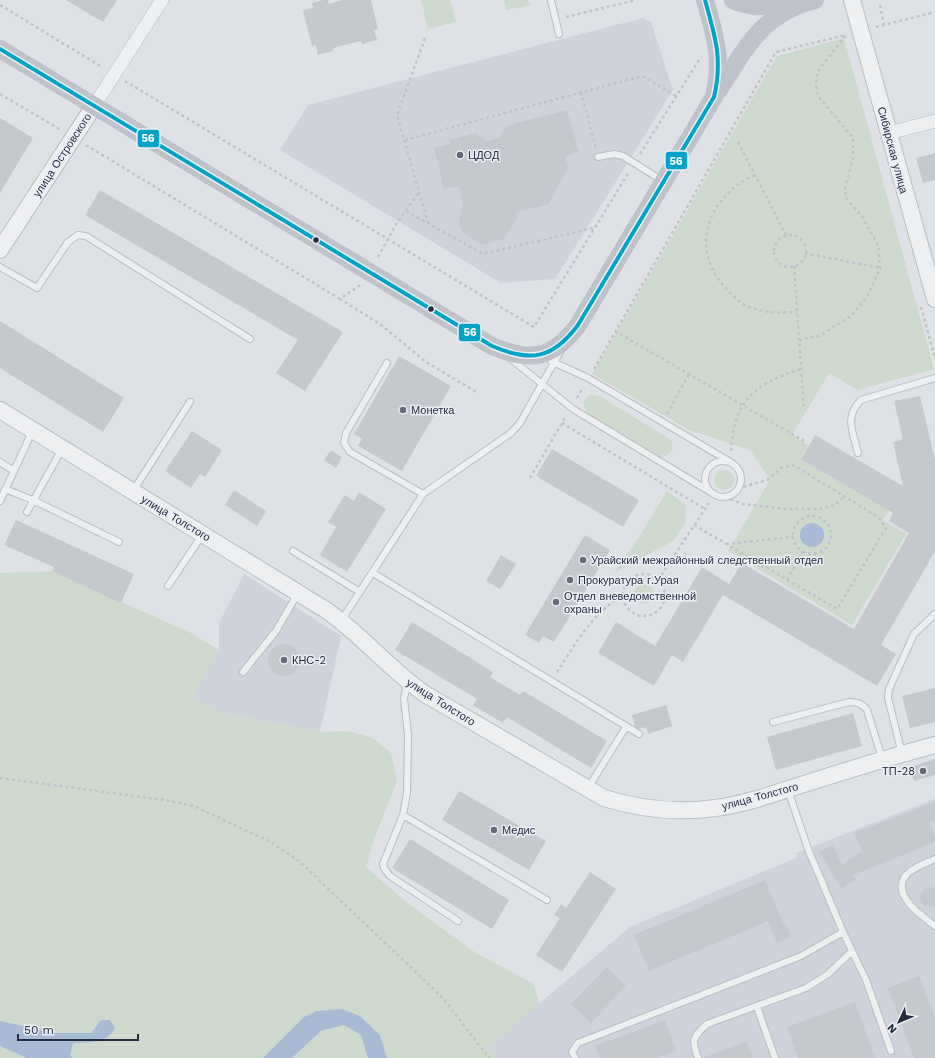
<svg xmlns="http://www.w3.org/2000/svg" width="935" height="1058" viewBox="0 0 935 1058" font-family="'Work Sans',sans-serif">
<style>
.built{fill:#ced2db}
.green{fill:#ced9ce}
.water{fill:#a9bbd4}
.building{fill:#c5c8cd}
.lines{fill:none;stroke-linecap:round;stroke-linejoin:round}
.service-casing{stroke:#bbbec2;stroke-width:8}
.minor-casing{stroke:#bbbec2;stroke-width:14}
.tertiary-casing{stroke:#bbbec2;stroke-width:18}
.path{stroke:#c0c2c7;stroke-width:2.5;stroke-dasharray:3 3;stroke-linecap:butt}
.service{stroke:#edeff1;stroke-width:6}
.minor{stroke:#edeff1;stroke-width:13}
.tertiary{stroke:#edeff1;stroke-width:16}
.secondary{stroke:#bfc2c8;stroke-width:18}
.bus-1-casing{stroke:#ebeff5;stroke-width:7}
.bus-1{stroke:#02a3c7;stroke-width:4}
.poi-dot{fill:#656b79;stroke:#ebeff5;stroke-width:1.5}
.bus-dot{fill:#242c3f;stroke:#ebeff5;stroke-width:1.5}
.labels{text-anchor:middle;stroke-width:3;stroke-linejoin:round;paint-order:stroke}
.street-label{font-size:11px;fill:#242c3f;stroke:#ebeff5}
.poi-label{font-size:11px;fill:#242c3f;stroke:#ebeff5;text-anchor:start}
.line-badge{stroke:#ebeff5;stroke-width:1.5}
.badge-label{font-size:11px;text-anchor:middle;font-weight:bold;fill:#fff}
</style>
<rect width="100%" height="100%" fill="#dee1e5"/>
<path class="built" d="M643,18L651,22L673,90L555,279L501,283L280,150L308,105Z
M244,574L341,636L320,732L223,713L193,698L219,650V623Z
M935,799V1058H497L488,1047L630,927L798,857L796,853Z"/>
<path class="green" d="M421,0H450L456,22L428,29Z
M504,0H528L530,5L506,10Z
M844,38L934,369L857,390L829,373L792,435L808,445L801,458L889,510L883,520L906,534L852,625L728,551L770,480L750,450L689,430L592,374L777,56Z
M590,394L600,396L671,440L673,449L667,455L661,457L587,413L583,402Z
M714 480a10 10 0 1 1 20 0a10 10 0 1 1-20 0Z
M667,491L686,505L685,524L673,541L614,573L639,537Z
M52,571L189,632L219,650L193,698L223,713L320,732L348,731L373,738L391,753L397,781L375,837L366,867L406,902L476,953L534,984L539,1004L489,1047L497,1058H387L380,1035L360,1016L304,1017L263,1058H73L70,1057L73,1043L99,1041L101,1020L91,1033H54L0,1021V573Z
M634 594a10 10 0 1 1 20 0a10 10 0 1 1-20 0Z
M344,1025L361,1035L368,1058H292L321,1031Z
M0,1046L27,1058H0Z"/>
<path class="water" d="M800 535a12 12 0 1 1 24 0a12 12 0 1 1-24 0Z
M342,1009L360,1016L380,1035L387,1058H368L361,1035L344,1025L321,1031L292,1058H263L304,1017L316,1011Z
M101,1020H110L115,1028C105,1045 90,1042 73,1043L70,1056L73,1058H27L0,1046V1021L54,1033H91Z"/>
<path class="building" d="M66,0H117L103,22Z
M323,0H328L329,4L343,0H371L378,29L374,30L377,40L362,44L361,41L333,48V51L318,55L316,45L312,46L303,10L313,8L312,3Z
M567,110L579,152L565,156L568,167L549,204L516,212L517,219L504,239L482,245L462,231L459,223L463,202L459,186L444,189L434,148L450,144L449,140L476,133L487,141L499,138L506,126Z
M0,118L33,138L0,193Z
M935,153V180L923,183L916,158Z
M100,190L343,332L305,391L276,373L298,340L85,215Z
M0,321L124,398L103,432L0,368Z
M399,356L451,386L402,471L358,446L362,439L354,434Z
M920,396L935,460V551L881,645L896,654L877,686L723,595L683,662L672,655L654,686L598,653L616,622L655,646L702,567L729,584L742,563L854,629L909,533L889,521L893,513L801,459L815,435L903,486L893,442L903,439L894,401Z
M192,431L222,450L205,477L200,474L191,488L165,471Z
M552,449L639,500L623,527L536,476Z
M331,450L342,457L336,468L324,460Z
M234,490L266,511L257,526L225,505Z
M359,492L386,509L347,572L320,555L336,527L328,522L345,495L354,501Z
M16,520L134,574L121,603L52,571L54,567L4,545Z
M585,535L610,550L554,642L543,636L539,643L525,635Z
M501,555L516,564L500,589L486,581Z
M412,622L493,672L490,677L520,695L523,691L607,741L591,768L507,717L503,723L473,705L477,699L395,650Z
M268 660a16 16 0 1 1 32 0a16 16 0 1 1-32 0Z
M935,688V722L910,728L902,696Z
M666,705L672,726L648,734L646,727L639,729L635,727L632,715Z
M853,713L862,746L776,770L767,737Z
M935,759V775L914,781L910,767Z
M459,791L546,841L529,870L442,820Z
M935,802V820L929,822L935,836V842L853,875L856,879L842,889L819,852L833,845L842,865L862,851L854,833Z
M410,839L509,900L492,929L392,868Z
M590,872L616,889L562,972L536,955L560,918L554,915L561,904L566,908Z
M765,880L784,925L786,924L791,937L777,943L768,921L649,971L634,935Z
M935,887V907L923,905L920,900L921,893L925,889Z
M607,967L626,986L591,1023L571,1004Z
M919,976L935,1018V1058H914L888,988Z
M855,1002L875,1058H798L787,1027Z
M665,1020L676,1051L658,1058H600L595,1046Z
M747,1041L753,1058H705V1057Z"/>
<g class="lines">
<g class="service-casing">
<path id="service" d="M551,0L559,34
M598,157L614,154L623,156L663,181
M0,267L37,288L68,242L78,235L86,236L250,339
M511,359L573,409L714,494
M551,361L588,378L732,463
M387,363L346,433L344,443L350,452L423,494
M858,453C853,432 844,417 861,400L935,378
M705 479a18 18 0 1 1 36 0a18 18 0 1 1-36 0Z
M0,462L14,471
M5,489L35,501L119,542
M133,491L190,402
M0,501L32,432
M27,512L62,449
M293,551L360,592
M373,573L639,734
M168,586L203,534
M341,621L423,494L511,433L520,423L560,352
M243,672L276,631L298,593
M408,682L404,698L408,735L407,793L403,815L383,864L384,868L390,876L458,921
M773,722L849,702C858,702 862,704 867,710L882,758
M902,754L888,698L889,689L914,634L935,614
M588,788L626,727
M403,815L547,900
M935,859C926,863 914,867 907,874C889,894 922,916 935,926
M843,932L866,980L891,1051
M757,1007L775,1058
M575,1058L572,1052L578,1043L801,956L843,932L808,849L788,790
M698,1058C691,1039 693,1037 707,1024L806,988L828,974L852,951"/>
</g>
<g class="minor-casing">
<path id="minor" d="M94,106L162,0
M889,133L935,121"/>
</g>
<g class="tertiary-casing">
<path id="tertiary" d="M852,0L935,299
M0,250L94,106
M0,410L326,610C362,635 389,669 425,694L604,798C639,809 679,813 716,808C745,804 773,794 801,785C845,771 890,757 935,745"/>
</g>
<path class="path" d="M0,5L102,67
M880,5L884,25
M566,17L636,0
M876,27L935,12
M425,38L397,115L428,223
M125,81L534,327L629,172
M581,92L596,148
M0,94L61,130
M405,140L642,76L676,96
M738,142L786,235
M86,145L340,299
M640,154L701,57
M755,175C710,195 689,245 723,285C730,293 739,303 749,307C765,313 781,313 797,312
M406,211L483,254L593,228
M774 251a16 16 0 1 1 32 0a16 16 0 1 1-32 0Z
M805,253L880,268
M378,257L398,221L419,192
M794,266L804,410
M360,285L340,299L380,324L426,362L478,393
M921,307L935,358
M615,331L804,441
M799,340L819,336L851,316L867,297L880,268L878,245L863,218L846,198L845,189L853,158V138L818,96L816,83L818,71L846,35
M594,369L776,52L846,35
M577,398L583,387
M667,414L689,374
M562,423L705,509
M731,451C734,400 754,384 801,369
M530,478L566,416
M725,497L743,504L785,509H820L835,505L845,496
M793 535a19 19 0 1 1 38 0a19 19 0 1 1-38 0Z
M694,525L837,609L886,528L878,517L793,465L781,468L767,480L739,488
M726,544L793,537
M623 595a21 21 0 1 1 42 0a21 21 0 1 1-42 0Z
M658,580L709,503
M787,580L803,551
M557,672C574,646 594,610 623,596
M0,778L165,800L193,806L269,841L299,861L442,997L489,1058"/>
<use href="#service" class="service"/>
<use href="#minor" class="minor"/>
<use href="#tertiary" class="tertiary"/>
<path class="secondary" d="M733,0C752,9 772,6 793,4
M0,49L492,346C530,362 552,360 578,325L714,97C723,59 715,36 705,0
M718,91C746,48 761,14 815,0"/>
<g class="bus-1-casing">
<path id="bus-1" d="M0,49L492,346C530,362 552,360 578,325L714,97C723,59 715,36 705,0"/>
</g>
<use href="#bus-1" class="bus-1"/>
</g>
<g class="poi-dot">
<circle cx="460" cy="155" r="4"/>
<circle cx="403" cy="410" r="4"/>
<circle cx="583" cy="560" r="4"/>
<circle cx="570" cy="580" r="4"/>
<circle cx="556" cy="602" r="4"/>
<circle cx="284" cy="660" r="4"/>
<circle cx="923" cy="771" r="4"/>
<circle cx="494" cy="830" r="4"/>
</g>
<g class="bus-dot">
<circle cx="316" cy="240" r="3.5"/>
<circle cx="431" cy="309" r="3.5"/>
</g>
<g class="labels">
<g class="street-label">
<text transform="translate(893 150) rotate(75)" y="4">Сибирская улица</text>
<text transform="translate(62 155) rotate(-57)" y="4">улица Островского</text>
<text transform="translate(176 518) rotate(31)" y="4">улица Толстого</text>
<text transform="translate(441 702) rotate(32)" y="4">улица Толстого</text>
<text transform="translate(760 796) rotate(-15)" y="4">улица Толстого</text>
</g>
<g class="poi-label">
<text x="468" y="159">ЦДОД</text>
<text x="411" y="414">Монетка</text>
<text x="591" y="564">Урайский межрайонный следственный отдел</text>
<text x="578" y="584">Прокуратура г.Урая</text>
<text x="564" y="600">Отдел вневедомственной<tspan x="564" dy="13">охраны</tspan></text>
<text x="292" y="664">КНС-2</text>
<text x="915" y="775" text-anchor="end">ТП-28</text>
<text x="502" y="834">Медис</text>
</g>
</g>
<g class="line-badge">
<rect x="137" y="129" width="23" height="19" rx="4" fill="#02a3c7"/>
<rect x="665" y="151" width="23" height="19" rx="4" fill="#02a3c7"/>
<rect x="458" y="323" width="23" height="19" rx="4" fill="#02a3c7"/>
</g>
<g class="badge-label">
<text x="148" y="142">56</text>
<text x="676" y="165">56</text>
<text x="470" y="336">56</text>
</g>
<g transform="translate(899 1022) rotate(226)" stroke="#ebeff5" stroke-width="3" paint-order="stroke">
<path d="M0-3L7 15L0 10L-7 15Z" fill="#242c3f"/>
<text y="-6" font-size="11" font-weight="bold" text-anchor="middle" fill="#242c3f">N</text>
</g>
<path d="M18 1034v6h120v-6" fill="none" stroke="#242c3f" stroke-width="2"/>
<text x="24" y="1034" font-size="12" fill="#242c3f" stroke="#ebeff5" stroke-width="3" paint-order="stroke">50 m</text>
</svg>
